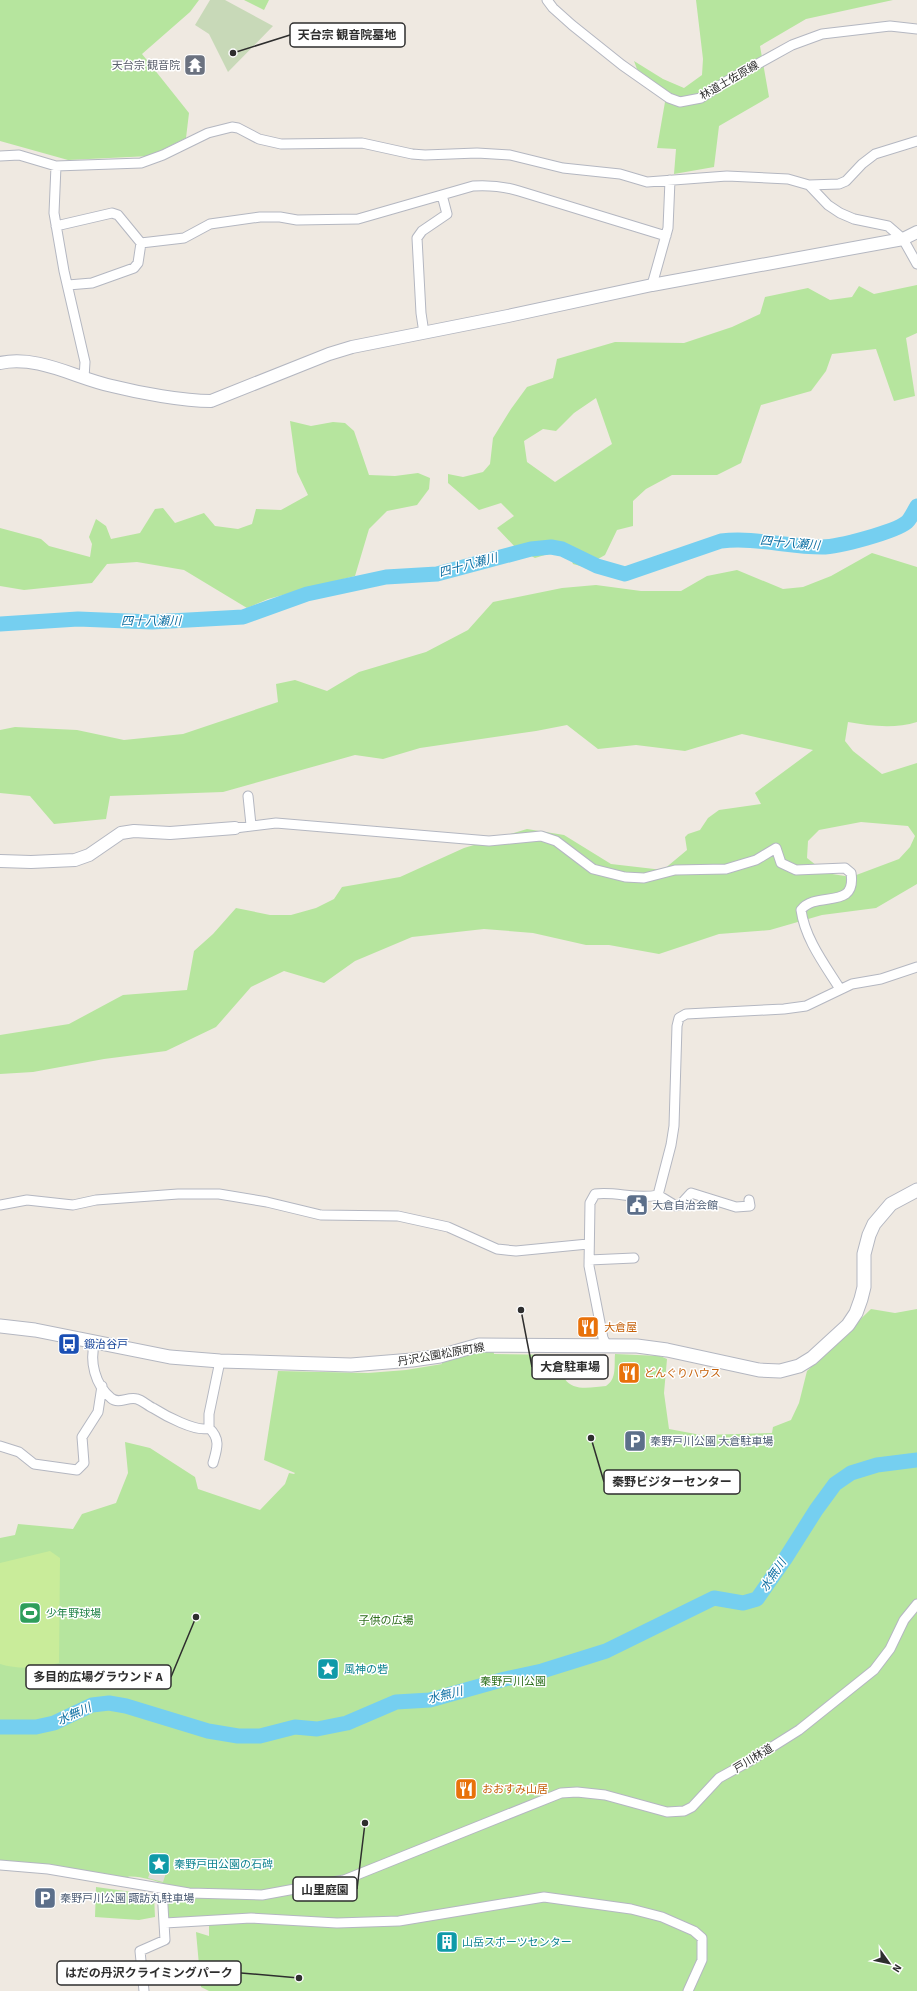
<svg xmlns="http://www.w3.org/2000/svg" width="917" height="1991" viewBox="0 0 917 1991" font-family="'Source Sans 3','Noto Sans JP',sans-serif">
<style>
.green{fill:#b6e59e;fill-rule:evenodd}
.cemetery{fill:#c8d9b8}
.pitch{fill:#c9ec9a}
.plaza{fill:#dfdcd8}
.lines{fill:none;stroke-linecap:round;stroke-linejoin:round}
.river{stroke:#75cff0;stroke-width:15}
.minor-casing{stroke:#b4b7c1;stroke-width:11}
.tertiary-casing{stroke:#b4b7c1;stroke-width:14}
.secondary-casing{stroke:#b4b7c1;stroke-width:15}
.minor{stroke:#fff;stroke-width:9}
.tertiary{stroke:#fff;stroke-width:12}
.secondary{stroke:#fff;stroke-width:13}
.labels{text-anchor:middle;stroke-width:3;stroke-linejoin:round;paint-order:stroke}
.worship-label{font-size:11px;fill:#5b616d;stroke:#fff;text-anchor:end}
.street-label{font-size:11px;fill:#2e2e2e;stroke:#fff}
.service-label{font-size:11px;fill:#4e5e75;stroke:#fff;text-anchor:start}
.food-label{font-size:11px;fill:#c56008;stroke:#fff;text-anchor:start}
.transit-label{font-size:11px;fill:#164399;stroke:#fff;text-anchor:start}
.leisure-label{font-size:11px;fill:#27864d;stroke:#fff;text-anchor:start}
.park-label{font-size:11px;fill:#2c6e1b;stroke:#fff}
.culture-label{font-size:11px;fill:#0d838f;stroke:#fff;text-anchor:start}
.water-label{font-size:12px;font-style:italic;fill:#0d6fa3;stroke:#fff}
.leader{fill:none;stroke:#2e2e2e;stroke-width:1.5}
.callout-dot{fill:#2e2e2e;stroke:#fff;stroke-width:1.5}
.callout{fill:#fff;stroke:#2e2e2e;stroke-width:1.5}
.callout-label{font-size:12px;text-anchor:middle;font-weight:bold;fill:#2e2e2e}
</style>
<rect width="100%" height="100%" fill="#efe9e1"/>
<path class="green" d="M0,0H199L190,12L142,54L189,113L186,138L150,156L68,160L0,141Z
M244,0H269L264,10Z
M696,0H893L806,19L760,46L769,97L719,126L714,167L674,174L676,149L657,148L665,102L673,97L637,69L634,61L663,79L684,88L702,75L703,59Z
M917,285V333L906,338L915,396L894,401L876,349L832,354L826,371L811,391L761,405L741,463L717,475H672L646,489L633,501V526L617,530L605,555L584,567L573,564L567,547L559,543L548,554L535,558L516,548L497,528L514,516L501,503L479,510L448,483V474L463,477L483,472L490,464L493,438L511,409L527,387L553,378L557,359L615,342L684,343L732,327L760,314L765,297L808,288L830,300L852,297L859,286L874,294ZM596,398L612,444L555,482L527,462L524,441L543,429L556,431L574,413Z
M290,421L311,426L333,422L345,423L354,431L369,475L395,476L418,473L430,478L429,489L417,505L387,511L369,529L355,576L268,599L247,608L184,570L137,562L107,564L92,583L24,590L0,586V528L41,539L49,546L90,557L92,544L89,537L96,519L106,526L111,539L140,533L155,509L163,508L175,523L204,513L215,526L238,529L252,524L256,509L281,510L308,495L297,472Z
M872,553L917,567V722C895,729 870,726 848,722L845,741L853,751L882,774L917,763V884L876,908L822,915L770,930L719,934L659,954L609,945H586L533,933L484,929L412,937L355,961L324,983L284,971L251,987L216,1027L166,1051L104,1059L33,1072L0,1074V1035L69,1024L123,995L187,990L194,951L213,934L236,908L270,915H291L316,908L334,899L342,887L400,877L464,848L527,829L564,835L611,864L663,870L687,850L685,837L688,834L700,830L708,818L719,810L761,804L755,793L813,750L742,734L685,751L636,745L598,749L567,725L536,731L420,748L383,759L355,755L223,792L110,796L106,819L54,824L30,796L0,793V730L15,727L77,730L124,740L183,734L278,702L276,684L295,680L327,691L359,672L426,652L468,630L493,602L562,588L596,585L641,591H681L707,576L737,570L783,589L803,587L831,576ZM861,822L908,826L915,836L910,847L899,859L851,877L826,873L807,858L808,841L819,830Z
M871,1309L895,1313L917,1309V1991H209L201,1987L196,1932L209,1936V1917L167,1921L163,1883C155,1881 132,1873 124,1878L57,1866L0,1861V1538L15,1535L18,1524L73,1529L82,1514L116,1503L128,1473L125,1442L150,1448L195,1477L198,1489L260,1510L285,1484L289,1473L294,1474L295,1473L264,1460L278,1371L368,1373L406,1370L442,1364L441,1359L493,1348L494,1354L561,1355L564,1364L565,1379C573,1392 593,1387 606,1386C617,1379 614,1366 615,1354L660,1356L667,1359L664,1393L669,1429L701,1435L772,1433L773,1427L791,1420L799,1403L807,1371Z
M579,1355H598L604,1358L605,1361L602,1366H578L574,1362Z
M96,1887L154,1895L155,1917L139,1920L95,1917Z"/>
<path class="cemetery" d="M210,0H225L273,26L228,72L209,34L195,25Z"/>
<path class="pitch" d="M50,1551L60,1558L59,1663C38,1668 20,1670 0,1664V1563Z"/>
<path class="plaza" d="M157,1852L169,1864L163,1882L148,1878L152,1867L149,1862Z"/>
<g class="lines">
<path class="river" d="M0,624L78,619L152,622L243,617L307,594L386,577L437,574L531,549L551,547L562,549L597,566L625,574L721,541C755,537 788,547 822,547C838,547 895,532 907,522C911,518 914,511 917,506
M0,1727H36L54,1723L92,1705L109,1703L126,1706L208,1731L238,1736H260L295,1727L317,1729L347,1723L396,1702L430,1700L505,1679L542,1671L606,1651L714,1598L743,1603L757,1599L785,1559L816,1510L835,1484L851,1473L877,1465L917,1460"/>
<g class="minor-casing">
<path id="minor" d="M547,0L553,8L572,25L622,65L669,98L680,102L701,98L727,81L792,45L822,34L890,26L917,29
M0,156L19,155L56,166L141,163L163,155L208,133L232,127L238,128L259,139L281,144L362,143L412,154L425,155L477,153L510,155L563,168L620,174L647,182L727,176L788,179L809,185L828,205L840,213L854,219L888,226L903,239L917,264
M56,166L54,213L64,271L85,362L84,378
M809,185L839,184L846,181L862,164L875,154L917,141
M56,226L112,213L118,215L141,243
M141,243L184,238L210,224L260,217H280L297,220L358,219L473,186C489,185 503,186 519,191L666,236
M68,285L92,283L134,268L138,263L141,243
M652,285L668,228L670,180
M424,333L421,313L417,238L422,231L447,214L442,195
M248,796L251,825
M235,828L276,823L489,841L541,836L556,841L593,869L625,877L644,878L675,870L726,869L756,860L776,848L781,863L796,870L845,868L851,873C857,911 816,890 801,910C805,939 825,965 840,989
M658,1195L671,1145L674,1126L677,1026L679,1018L686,1014L784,1009L806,1006L852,984L881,979L917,967
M0,1205L27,1200L73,1205L96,1200L178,1194H219L267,1202L321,1215L398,1216L448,1227L497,1249L516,1251L588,1244
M589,1260L634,1258
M95,1342C89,1361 95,1385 111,1398C119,1405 128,1396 137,1399C142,1400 148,1406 153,1408C164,1415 197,1433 209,1428
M607,1346L603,1338L589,1266L590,1203L595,1194C616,1191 636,1200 658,1195L676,1206L680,1205L691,1193L736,1207L750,1206L749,1200
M0,1446L19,1452L34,1464L77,1470L84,1463L82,1437L98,1412L102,1386
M213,1463C217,1449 221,1439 209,1428V1414L220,1361
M0,1865L48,1869L189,1893L262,1895L344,1880L561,1793L577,1792L605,1795L667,1812L684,1811L692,1807L719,1778L748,1762L799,1730L874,1670L890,1649L904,1620L917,1604
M165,1923L251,1918L337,1923L399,1921L544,1897L631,1909L662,1917L694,1931L702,1938V1960L688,1991
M144,1991L140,1951L165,1940L162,1889"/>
</g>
<g class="tertiary-casing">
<path id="tertiary" d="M0,363C39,355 75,378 112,386C140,393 183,401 211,401L329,354L352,347L508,316L652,285L903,239L917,232
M0,861L31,862L75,860L89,855L121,833L134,831L170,833L235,828"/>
</g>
<g class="secondary-casing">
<path id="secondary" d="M0,1326L35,1330L170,1357L220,1361L351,1365L412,1360L440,1356L479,1345L637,1346L667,1350L759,1370L780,1371L799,1366L812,1358L848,1325L856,1313L861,1299L864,1287V1254L869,1235L874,1224L891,1204L917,1190"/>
</g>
<use href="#minor" class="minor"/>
<use href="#tertiary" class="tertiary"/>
<use href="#secondary" class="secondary"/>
</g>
<defs>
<g id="temple-square" transform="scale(1.15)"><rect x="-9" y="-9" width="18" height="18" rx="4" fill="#6b7280" stroke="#fff"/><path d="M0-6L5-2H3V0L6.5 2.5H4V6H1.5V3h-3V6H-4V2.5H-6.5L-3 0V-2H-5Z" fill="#fff"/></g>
<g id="civic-square" transform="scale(1.15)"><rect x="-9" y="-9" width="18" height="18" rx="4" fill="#5c6f8a" stroke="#fff"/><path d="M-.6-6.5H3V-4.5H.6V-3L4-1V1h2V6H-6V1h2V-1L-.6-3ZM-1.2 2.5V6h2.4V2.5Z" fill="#fff"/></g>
<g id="restaurant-square" transform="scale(1.15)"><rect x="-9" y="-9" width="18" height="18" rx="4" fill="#e8710a" stroke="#fff"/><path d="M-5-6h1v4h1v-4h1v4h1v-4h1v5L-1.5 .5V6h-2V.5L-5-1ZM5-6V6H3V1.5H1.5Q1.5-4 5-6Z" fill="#fff"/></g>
<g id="bus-square" transform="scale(1.15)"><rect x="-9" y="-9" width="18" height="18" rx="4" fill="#1a4fb4" stroke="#fff"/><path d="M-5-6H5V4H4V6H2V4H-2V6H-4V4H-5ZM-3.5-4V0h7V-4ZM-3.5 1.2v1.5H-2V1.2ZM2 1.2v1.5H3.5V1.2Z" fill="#fff"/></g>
<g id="parking-square" transform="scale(1.15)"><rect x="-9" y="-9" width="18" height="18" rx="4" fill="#5c6f8a" stroke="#fff"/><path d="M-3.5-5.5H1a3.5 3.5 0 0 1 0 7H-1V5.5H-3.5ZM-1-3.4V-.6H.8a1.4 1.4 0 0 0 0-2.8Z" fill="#fff"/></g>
<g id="stadium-square" transform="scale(1.15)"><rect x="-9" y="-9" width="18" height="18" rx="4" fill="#2e9e5b" stroke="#fff"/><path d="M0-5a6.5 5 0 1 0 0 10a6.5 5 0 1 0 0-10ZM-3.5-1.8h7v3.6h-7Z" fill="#fff"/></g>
<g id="sight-square" transform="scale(1.15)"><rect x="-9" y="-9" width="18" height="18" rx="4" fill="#0f9aa8" stroke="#fff"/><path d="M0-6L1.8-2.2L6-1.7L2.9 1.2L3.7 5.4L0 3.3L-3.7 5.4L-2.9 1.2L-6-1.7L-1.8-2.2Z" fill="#fff"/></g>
<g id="building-square" transform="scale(1.15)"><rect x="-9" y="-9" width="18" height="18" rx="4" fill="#0f9aa8" stroke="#fff"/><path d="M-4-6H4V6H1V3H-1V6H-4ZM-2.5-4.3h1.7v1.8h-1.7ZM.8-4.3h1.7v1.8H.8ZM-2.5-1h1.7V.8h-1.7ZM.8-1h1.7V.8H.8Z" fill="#fff"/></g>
</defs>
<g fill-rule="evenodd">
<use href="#temple-square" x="195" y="65"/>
<use href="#civic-square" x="637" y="1205"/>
<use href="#restaurant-square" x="588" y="1327"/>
<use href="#bus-square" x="69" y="1344"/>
<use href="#restaurant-square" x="629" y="1373"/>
<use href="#parking-square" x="635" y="1441"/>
<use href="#stadium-square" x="30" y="1613"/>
<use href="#sight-square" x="328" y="1669"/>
<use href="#restaurant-square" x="466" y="1789"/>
<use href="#sight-square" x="159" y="1864"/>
<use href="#parking-square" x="45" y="1898"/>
<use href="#building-square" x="447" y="1942"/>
</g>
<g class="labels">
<g class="worship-label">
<text x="180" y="69">天台宗 観音院</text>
</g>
<g class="street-label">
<text transform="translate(729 80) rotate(-30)" y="4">林道土佐原線</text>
<text transform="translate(441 1354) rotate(-10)" y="4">丹沢公園松原町線</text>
<text transform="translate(753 1758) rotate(-31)" y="4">戸川林道</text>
</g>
<g class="service-label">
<text x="652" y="1209">大倉自治会館</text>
<text x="650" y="1445">秦野戸川公園 大倉駐車場</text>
<text x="60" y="1902">秦野戸川公園 諏訪丸駐車場</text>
</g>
<g class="food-label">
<text x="604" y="1331">大倉屋</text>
<text x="644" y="1377">どんぐりハウス</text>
<text x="482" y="1793">おおすみ山居</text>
</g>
<g class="transit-label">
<text x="84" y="1348">鍛治谷戸</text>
</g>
<g class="leisure-label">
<text x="46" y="1617">少年野球場</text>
</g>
<g class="park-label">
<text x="386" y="1624">子供の広場</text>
<text x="513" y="1685">秦野戸川公園</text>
</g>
<g class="culture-label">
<text x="344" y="1673">風神の砦</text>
<text x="174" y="1868">秦野戸田公園の石碑</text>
<text x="462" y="1946">山岳スポーツセンター</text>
</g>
<g class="water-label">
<text transform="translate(790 543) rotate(5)" y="4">四十八瀬川</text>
<text transform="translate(468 565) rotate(-15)" y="4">四十八瀬川</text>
<text x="151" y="625">四十八瀬川</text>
<text transform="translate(773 1575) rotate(-56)" y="4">水無川</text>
<text transform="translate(445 1695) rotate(-14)" y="4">水無川</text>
<text transform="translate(74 1714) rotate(-24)" y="4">水無川</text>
</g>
</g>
<path class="leader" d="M233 53L290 35M521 1310L532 1367M591 1438L604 1482M196 1617L171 1677M365 1823L357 1889M299 1978L241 1973"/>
<g class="callout-dot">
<circle cx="233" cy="53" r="4"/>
<circle cx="521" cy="1310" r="4"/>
<circle cx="591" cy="1438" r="4"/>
<circle cx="196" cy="1617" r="4"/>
<circle cx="365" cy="1823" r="4"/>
<circle cx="299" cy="1978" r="4"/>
</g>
<g class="callout">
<rect x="290" y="23" width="115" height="24" rx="4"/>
<rect x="532" y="1355" width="76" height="24" rx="4"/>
<rect x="604" y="1470" width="136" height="24" rx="4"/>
<rect x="26" y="1665" width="145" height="24" rx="4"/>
<rect x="293" y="1877" width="64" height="24" rx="4"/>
<rect x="57" y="1961" width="184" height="24" rx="4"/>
</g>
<g class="callout-label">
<text x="347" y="39">天台宗 観音院墓地</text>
<text x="570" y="1371">大倉駐車場</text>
<text x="672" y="1486">秦野ビジターセンター</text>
<text x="98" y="1681">多目的広場グラウンド A</text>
<text x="325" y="1894">山里庭園</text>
<text x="149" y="1977">はだの丹沢クライミングパーク</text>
</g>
<g transform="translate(889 1963) rotate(123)" stroke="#ffffff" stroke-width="3" paint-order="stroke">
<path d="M0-3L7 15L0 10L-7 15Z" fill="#2e2e2e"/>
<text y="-6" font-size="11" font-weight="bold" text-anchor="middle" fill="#2e2e2e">N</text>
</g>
</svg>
